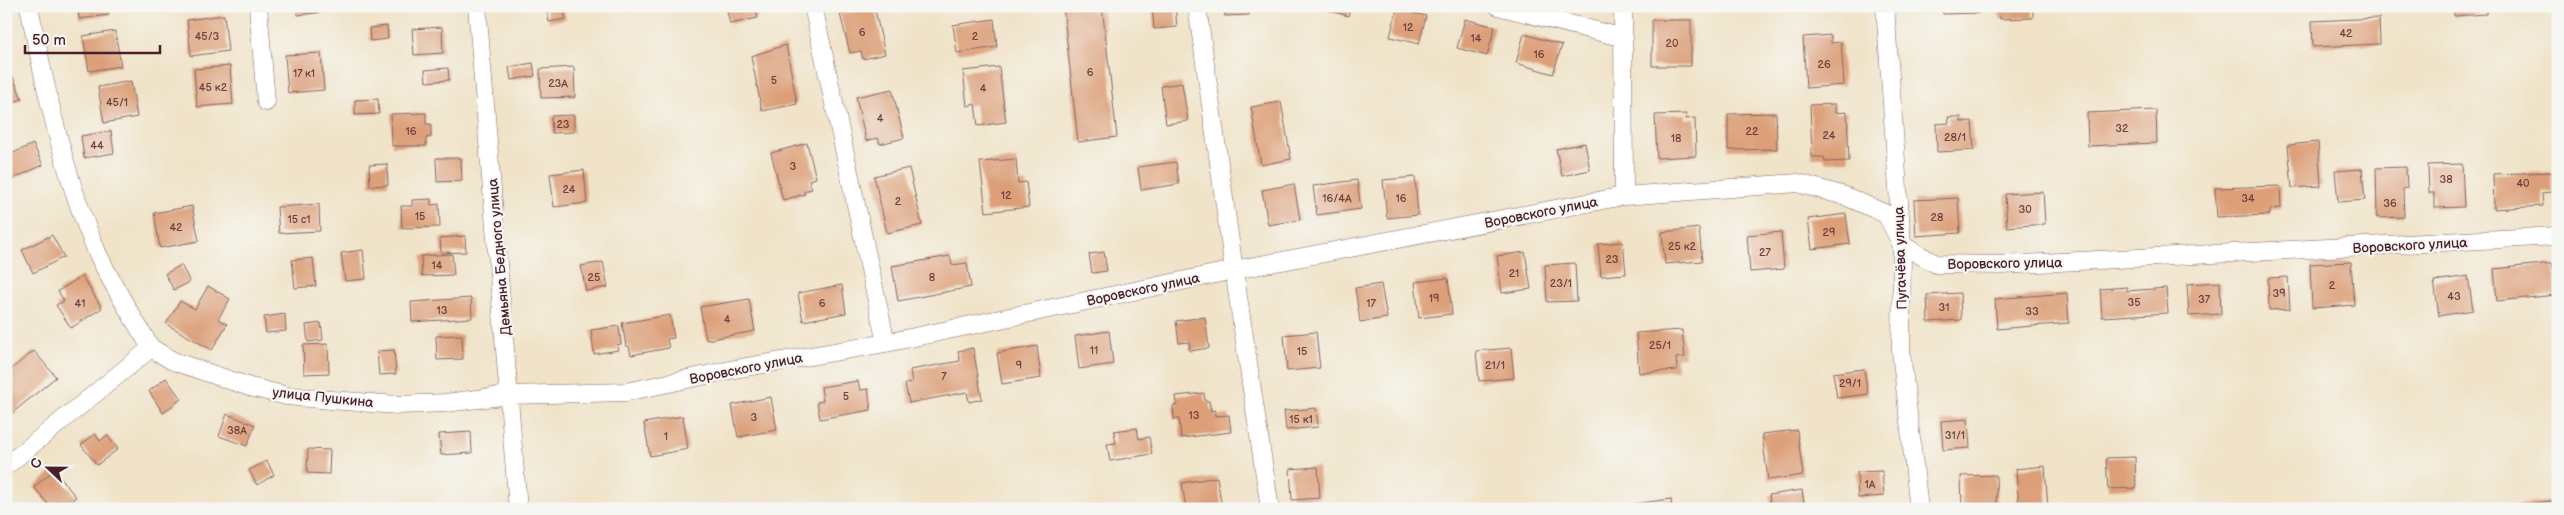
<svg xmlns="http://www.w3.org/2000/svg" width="2564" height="515" viewBox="0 0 2564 515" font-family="'Balsamiq Sans',sans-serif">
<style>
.building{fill:#dc9f78}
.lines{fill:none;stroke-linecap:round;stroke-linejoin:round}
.minor-casing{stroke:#846462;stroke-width:19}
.minor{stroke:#fff;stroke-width:18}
.labels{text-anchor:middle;stroke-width:4.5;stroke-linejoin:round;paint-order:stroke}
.number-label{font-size:11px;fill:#6e3f3e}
.street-label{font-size:14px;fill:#4a1f2b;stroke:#f6f6f2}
</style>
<rect width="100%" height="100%" fill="#f6f6f2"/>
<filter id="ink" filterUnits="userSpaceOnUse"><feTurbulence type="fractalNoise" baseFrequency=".02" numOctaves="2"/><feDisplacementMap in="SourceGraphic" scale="10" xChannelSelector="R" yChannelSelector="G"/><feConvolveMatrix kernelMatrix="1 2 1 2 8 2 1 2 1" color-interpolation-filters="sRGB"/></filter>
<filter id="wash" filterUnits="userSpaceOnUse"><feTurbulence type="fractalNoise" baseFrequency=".0096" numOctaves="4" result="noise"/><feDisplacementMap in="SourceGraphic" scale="20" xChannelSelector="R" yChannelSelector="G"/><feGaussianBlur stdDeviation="1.12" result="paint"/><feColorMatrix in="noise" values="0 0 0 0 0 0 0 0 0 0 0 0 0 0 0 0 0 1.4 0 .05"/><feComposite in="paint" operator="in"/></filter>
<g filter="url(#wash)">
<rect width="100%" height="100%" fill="#f0e3c8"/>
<g id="blocks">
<path class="building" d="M78,6H108L109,15L79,19Z
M297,6H324V12L298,15Z
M546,6H574L575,9L564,11L566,19L549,22Z
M726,6H767V7L756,10L758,18L730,24Z
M874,6L885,54L863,59L861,51L850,53L840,14Z
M1063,6H1102L1117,137L1078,142Z
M1152,6H1175L1177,27L1154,29Z
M1219,6H1249V15L1225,16V9L1219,10Z
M1315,6H1351L1348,16Z
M1803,6H1839V8L1803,9Z
M1942,6H1979V13L1943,14Z
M1999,6H2033V18L2000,19Z
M2454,6H2486V14L2454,16Z
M1397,9L1426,16L1419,44L1390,37Z
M224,15L228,51L191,56L187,20Z
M2379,18L2380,44L2313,47L2312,21Z
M994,19L997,47L957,53L953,25Z
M1465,19L1495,27L1487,56L1457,48Z
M1652,20H1691V66H1652Z
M387,26L388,39L370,41L369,28Z
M442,27L443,53L414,55L412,29Z
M115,31L121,66L89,71L83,36Z
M1524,34L1562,45L1553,74L1516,63Z
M1831,35V43L1841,42L1844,85L1806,88L1803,37Z
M786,45L797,104L762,111L751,56Z
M321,53L324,90L288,93L285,55Z
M533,63L535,76L511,80L509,67Z
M230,66L233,104L197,107L194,69Z
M574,67L575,97L541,98L540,69Z
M999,67L1006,122L978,126L975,104L967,106L963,71Z
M448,68L449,80L426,82L425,70Z
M13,77L22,99L6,105V80Z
M131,81L137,117L104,123L98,87Z
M1182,83L1188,121L1166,124L1161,86Z
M892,89L904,138L880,144L878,138L866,141L856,97Z
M378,99L379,114L355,115V100Z
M1281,102L1291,159L1261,165L1251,107Z
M1835,104V113L1847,112L1849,161L1825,162L1824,157H1812L1810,105Z
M2156,110L2157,143L2088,146L2087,113Z
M426,113V124H431V137L426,138V146H392L391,114Z
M1776,113L1777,149L1728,150V114Z
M1686,114V119L1695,118L1696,156L1657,158L1655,115Z
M574,115V132L552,133L551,116Z
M1948,117H1961V122L1972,121L1974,150L1937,152L1936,124L1949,123Z
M111,131L114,153L84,158L81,136Z
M2318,142L2321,186L2292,188L2288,145Z
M807,143L816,178L809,180L812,189L804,191L805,194L783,200L771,153Z
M1585,143L1590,170L1562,176L1556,149Z
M33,144L43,165L6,182V161L11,159L9,155Z
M436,158H461L462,181L437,182Z
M1016,159L1018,183L1026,182L1029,207L986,212L980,162Z
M1176,162L1179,184L1141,190L1138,167Z
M387,164L388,185L370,186L369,165Z
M2462,164L2464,207L2434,208V193H2429L2428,165Z
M2406,167L2407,188L2403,189L2404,217L2377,218L2376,168Z
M909,168L922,225L887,233L874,176Z
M2362,169L2365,200L2338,202L2335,171Z
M584,170L587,203L554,207L550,174Z
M2551,172L2552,192L2542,193L2543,206L2494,209L2493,174Z
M1415,177L1418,215L1387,218L1383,180Z
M1357,180L1361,209L1317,215L1313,186Z
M1294,184L1300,220L1268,225L1262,190Z
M2280,186L2281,208L2270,209V215L2217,217L2215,188Z
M2043,192L2045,224L2007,227L2005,194Z
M1958,198L1960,233L1916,236L1914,200Z
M431,199V205L439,204L440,227L402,228L401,206H412V200Z
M319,204L320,231L279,233L277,207Z
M192,206L199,241L160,248L154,213Z
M1846,214L1850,244L1812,249L1808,219Z
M1699,228L1702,261L1665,264L1662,232Z
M1781,232L1784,269L1750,272L1747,235Z
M52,235L64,257L33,273L22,250Z
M465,236L466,252L441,253L440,238Z
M1623,242L1626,274L1601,276L1598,244Z
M363,250L366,279L345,281L341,253Z
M1104,252L1107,271L1092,273L1089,254Z
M1525,252L1531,289L1502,293L1497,256Z
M452,254L454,275L422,276L421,256Z
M950,256L952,265L967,263L971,287L898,301L892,266Z
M313,258L316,286L295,288L292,260Z
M603,262L608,287L586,291L581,266Z
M2351,262L2354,305L2312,308L2310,264Z
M1575,263L1577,301L1547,302L1545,265Z
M2552,263L2556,295L2497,301L2494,269Z
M181,265L190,282L174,290L165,274Z
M82,276L102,308L71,328L56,305L64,301L58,291Z
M2468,276L2473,310L2439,316L2434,281Z
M2288,277L2290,309L2269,310L2268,278Z
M1448,278L1452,314L1419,318L1415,282Z
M2220,282L2221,314L2189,316L2187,284Z
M1381,284L1387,318L1360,322L1355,288Z
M842,285L846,313L803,321L798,293Z
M208,286L230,299L218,319L227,324L212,350L166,324L180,301L195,309Z
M2127,287V291L2166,288L2168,313L2102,317L2100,289Z
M1960,293L1961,320L1928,322L1927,295Z
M2067,293L2069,323L1997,329L1995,299Z
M471,298L472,318L412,322L411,302Z
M749,299L755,331L706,340L700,307Z
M285,314L286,331L266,333L264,317Z
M670,315L674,338L667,339L669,348L631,355L629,346H626L622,323Z
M1205,317L1209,348L1190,351L1189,342L1179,343L1176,321Z
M321,323L323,340L308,342L306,325Z
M619,326L621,344L617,345L618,350L594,354L591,330Z
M1682,330L1685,357L1676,358L1677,370L1639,373L1636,333Z
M1109,331L1113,364L1079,369L1075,336Z
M1316,332L1320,368L1287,371L1284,335Z
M462,335L463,359L437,360L436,336Z
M328,344L329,373L304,374L303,345Z
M1037,346L1041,378L1002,384L997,353Z
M973,348L982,399L969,402L967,392L909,403L905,384L912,382L910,370L960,361L958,351Z
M1511,348L1514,378L1479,381L1476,351Z
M394,350L396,374L379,375L377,351Z
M34,351L56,377L11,414L6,408V373Z
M1864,369L1868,394L1837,398L1833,373Z
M166,378L181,399L163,413L149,391Z
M858,381L860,390L868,389L871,410L820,419L817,402L823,401L821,387Z
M1204,393L1205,401H1209L1211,411L1215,410V416L1229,415L1231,432L1181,438L1179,419H1174L1173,406L1177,405L1176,396Z
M771,397L777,430L738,437L732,405Z
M1316,408L1318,427L1286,430L1284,411Z
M227,414L255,425L247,446L219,436Z
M683,416L688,449L650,456L644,423Z
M1968,419L1970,448L1943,450L1941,421Z
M1137,428L1139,439L1149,437L1152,454L1110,461L1107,444L1116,443L1114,431Z
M1797,430L1803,475L1768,480L1762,434Z
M471,432L472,453L441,455L439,434Z
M95,434L100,441L107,435L118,449L97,465L81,445Z
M308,449L330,450L329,474L307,473Z
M2135,457L2136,488L2108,489L2106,458Z
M267,461L274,475L257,485L249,470Z
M2045,466L2048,509H2019L2016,469Z
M1318,467L1320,498L1292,500L1290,469Z
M54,470L76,497L61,509H52L34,487Z
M1882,471L1884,496L1858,498L1857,472Z
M1996,475L1997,509H1962L1961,476Z
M1217,477L1222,509H1186L1182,483Z
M1802,490L1805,509H1771L1769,495Z
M1671,499L1672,509H1634L1633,504Z
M2558,500V509H2511L2510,506Z"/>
</g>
</g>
<g filter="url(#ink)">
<use href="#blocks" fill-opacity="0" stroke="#846462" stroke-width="1"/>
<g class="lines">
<g class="minor-casing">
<path id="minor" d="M29,6C45,87 64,176 97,252C112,285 132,316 151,348
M258,6L266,102
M477,6L518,509
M813,6L886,343
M1197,6L1234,270L1270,509
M1498,6L1624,38
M1623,6L1624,196
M1885,6L1902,245L1901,352L1919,509
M6,466L151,348L173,361L250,387L287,396L331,400L398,405L445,403L510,395L626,392L735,369L886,343L1234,270L1624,196L1798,183L1845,196L1886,214L1902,245L1936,264L2001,265L2558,236"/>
</g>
<use href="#minor" class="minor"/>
</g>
</g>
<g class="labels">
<g class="number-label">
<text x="1408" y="31">12</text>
<text x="862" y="36">6</text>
<text x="2346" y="37">42</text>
<text x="207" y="40">45/3</text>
<text x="975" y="40">2</text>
<text x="1476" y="42">14</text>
<text x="1672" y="47">20</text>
<text x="1539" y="58">16</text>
<text x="1824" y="68">26</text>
<text x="1090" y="76">6</text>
<text x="304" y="77">17 к1</text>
<text x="774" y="84">5</text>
<text x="558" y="87">23А</text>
<text x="213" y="91">45 к2</text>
<text x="983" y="92">4</text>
<text x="117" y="106">45/1</text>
<text x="880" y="122">4</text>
<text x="563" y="128">23</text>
<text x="2122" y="132">32</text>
<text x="411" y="135">16</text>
<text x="1752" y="135">22</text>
<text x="1829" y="139">24</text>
<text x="1955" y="141">28/1</text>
<text x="1676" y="142">18</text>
<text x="97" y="149">44</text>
<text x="793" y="170">3</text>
<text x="2446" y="183">38</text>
<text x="2523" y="187">40</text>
<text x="569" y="193">24</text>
<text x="1006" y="199">12</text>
<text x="1337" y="202">16/4А</text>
<text x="1401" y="202">16</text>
<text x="2248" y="202">34</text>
<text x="898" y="205">2</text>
<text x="2390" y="207">36</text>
<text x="2025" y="213">30</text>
<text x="420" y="220">15</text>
<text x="1937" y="221">28</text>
<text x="299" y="223">15 с1</text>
<text x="176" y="231">42</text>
<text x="1829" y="236">29</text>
<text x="1682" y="250">25 к2</text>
<text x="1765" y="256">27</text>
<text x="1612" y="263">23</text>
<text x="437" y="269">14</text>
<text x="1514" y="277">21</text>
<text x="594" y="281">25</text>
<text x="932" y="281">8</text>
<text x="1561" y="287">23/1</text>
<text x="2332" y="289">2</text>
<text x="2279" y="297">39</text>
<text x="2454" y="300">43</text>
<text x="1434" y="302">19</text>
<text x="2204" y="303">37</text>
<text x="2134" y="306">35</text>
<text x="80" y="307">41</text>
<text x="822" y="307">6</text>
<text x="1371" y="307">17</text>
<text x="1944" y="311">31</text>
<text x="442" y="314">13</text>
<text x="2032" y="315">33</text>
<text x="727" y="323">4</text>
<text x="1660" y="349">25/1</text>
<text x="1094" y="354">11</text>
<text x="1302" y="355">15</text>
<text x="1019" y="369">9</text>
<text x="1495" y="369">21/1</text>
<text x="944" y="380">7</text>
<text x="1850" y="387">29/1</text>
<text x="846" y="400">5</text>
<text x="1194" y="419">13</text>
<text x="754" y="421">3</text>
<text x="1301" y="423">15 к1</text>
<text x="237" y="434">38А</text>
<text x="1955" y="439">31/1</text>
<text x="666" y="440">1</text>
<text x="1870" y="488">1А</text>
</g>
<g class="street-label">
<text transform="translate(1541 212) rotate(-11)" y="5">Воровского улица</text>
<text transform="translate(2410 245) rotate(-3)" y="5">Воровского улица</text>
<text transform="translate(499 257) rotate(-95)" y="5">Демьяна Бедного улица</text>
<text transform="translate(1900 258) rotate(-92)" y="5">Пугачёва улица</text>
<text transform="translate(2005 263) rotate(-1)" y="5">Воровского улица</text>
<text transform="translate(1143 289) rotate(-12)" y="5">Воровского улица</text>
<text transform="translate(746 368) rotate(-11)" y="5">Воровского улица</text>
<text transform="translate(323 397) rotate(6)" y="5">улица Пушкина</text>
</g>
</g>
<rect width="2564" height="515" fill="none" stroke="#f6f6f2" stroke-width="25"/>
<g transform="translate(48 468) rotate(292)" stroke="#f6f6f2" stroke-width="4" paint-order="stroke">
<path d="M0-4L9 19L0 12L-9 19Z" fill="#4a1f2b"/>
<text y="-8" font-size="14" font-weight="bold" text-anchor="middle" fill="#4a1f2b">С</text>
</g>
<path d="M25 45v8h135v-8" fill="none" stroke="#4a1f2b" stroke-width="2.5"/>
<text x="32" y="45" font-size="15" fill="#4a1f2b" stroke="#f6f6f2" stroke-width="4" paint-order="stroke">50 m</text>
</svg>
